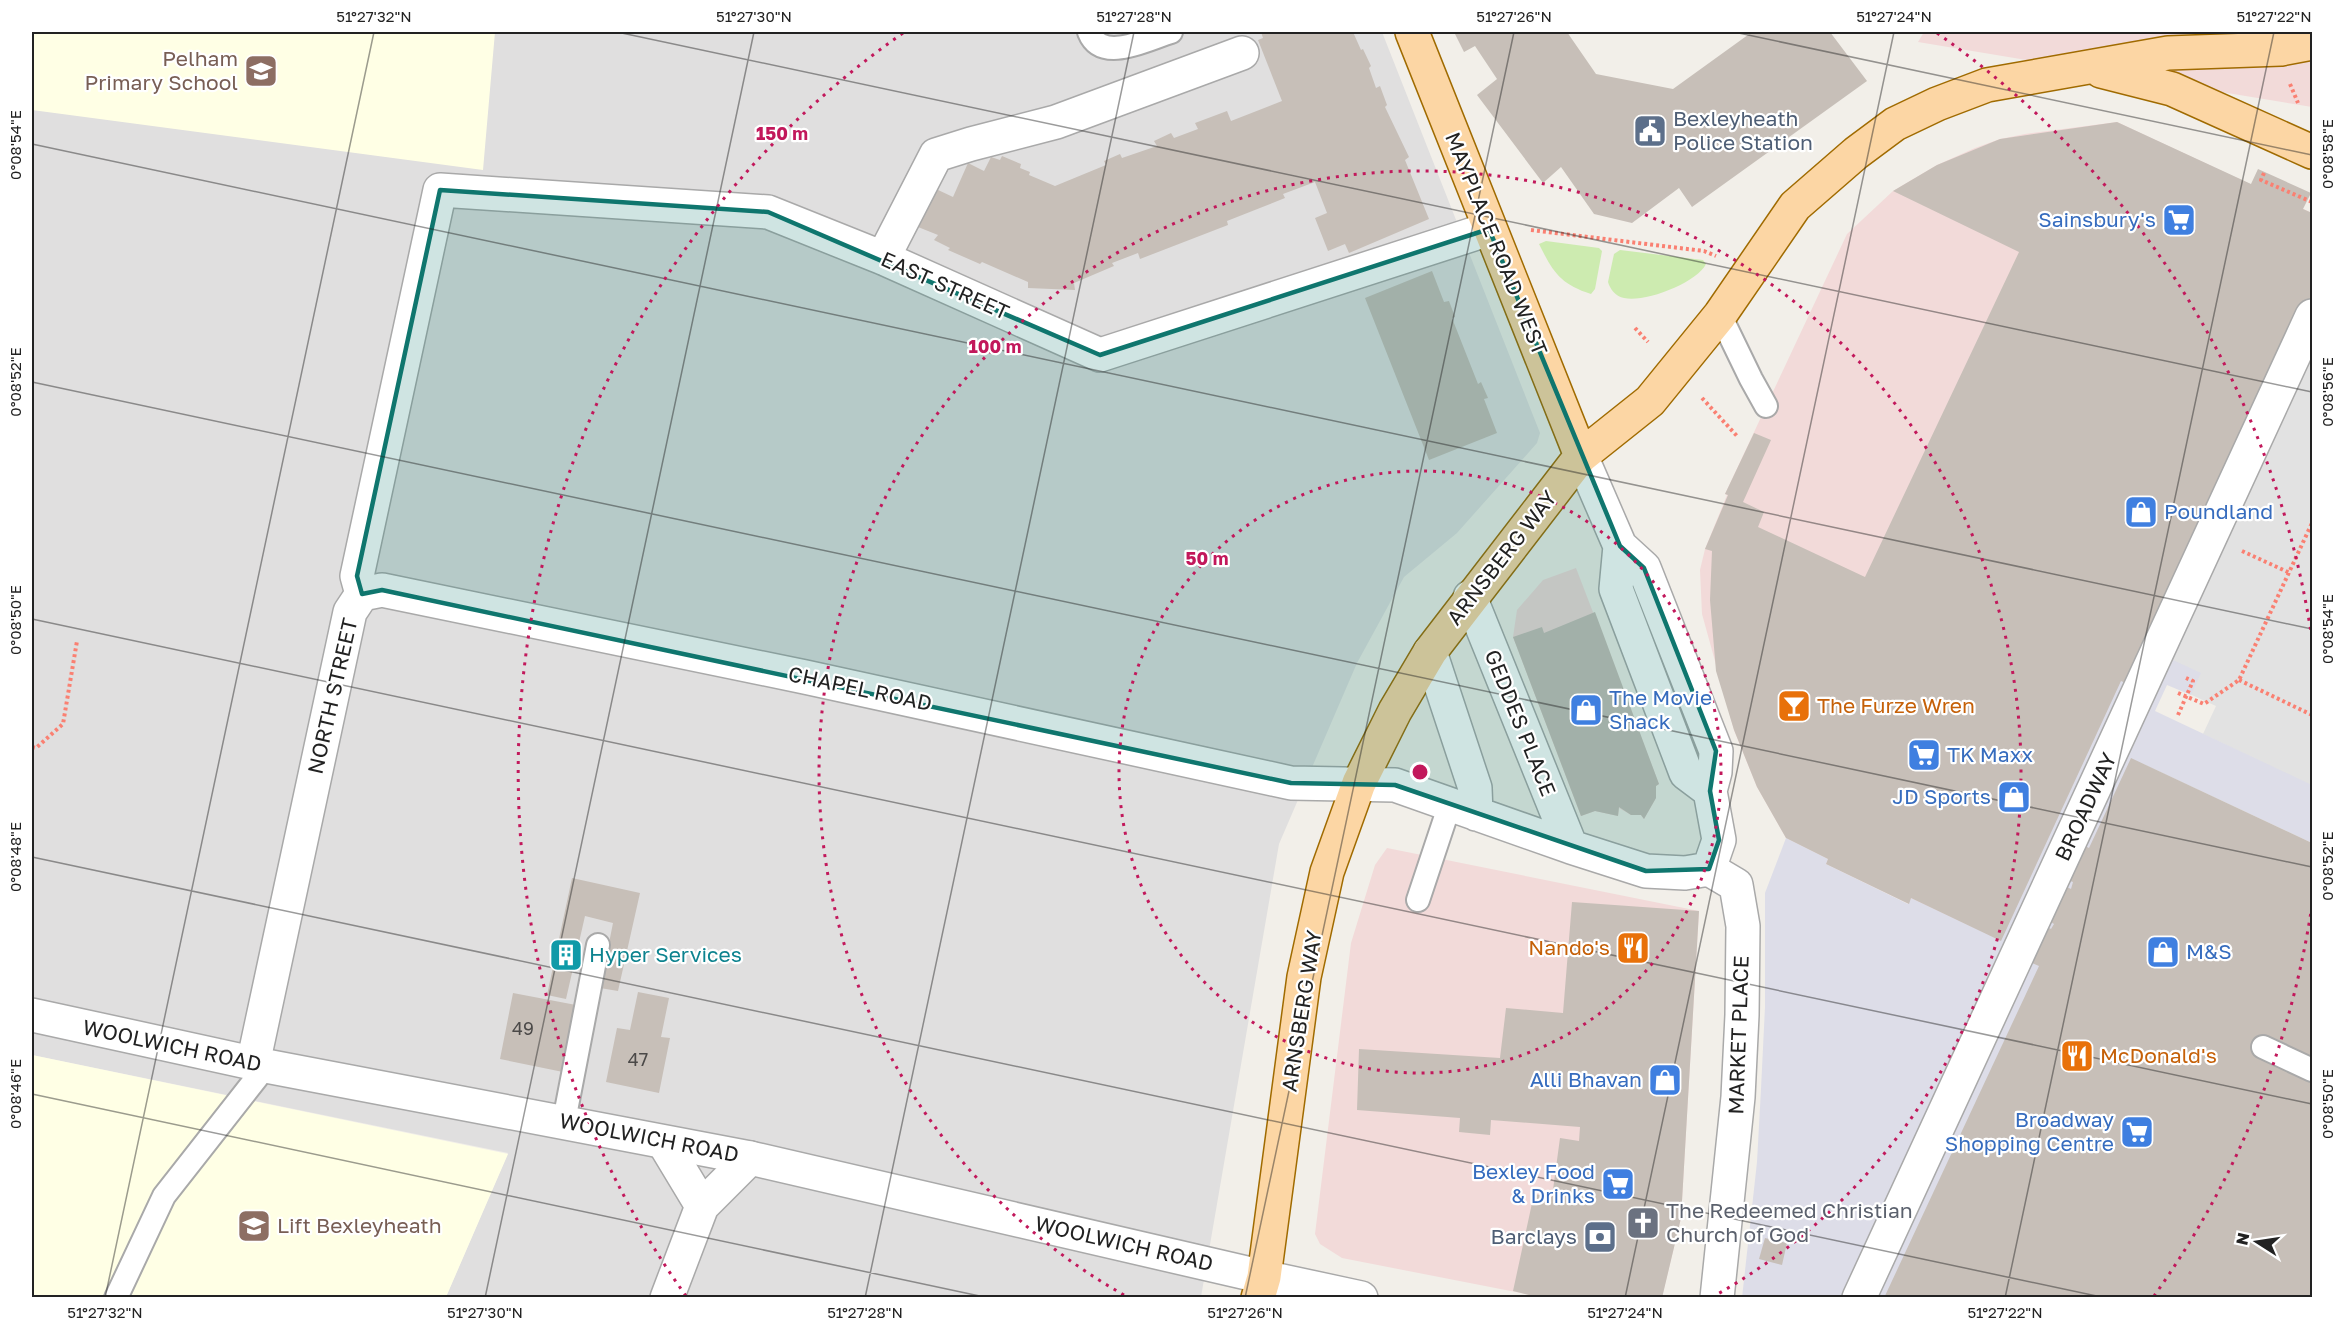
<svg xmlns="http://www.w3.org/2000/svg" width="2344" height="1329" viewBox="0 0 2344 1329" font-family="'Golos Text',sans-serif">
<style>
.residential{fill:#e0dfdf}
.commercial{fill:#f2dad9}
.education{fill:#ffffe5}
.grass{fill:#cdebb0}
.parking{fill:#e2e2e2}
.plaza{fill:#dddde8}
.building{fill:#c7bfb8}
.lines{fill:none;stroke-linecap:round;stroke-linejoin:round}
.service-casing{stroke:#a9a9a9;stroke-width:26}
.pedestrian-casing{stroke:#a9a9a9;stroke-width:36}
.minor-casing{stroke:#a9a9a9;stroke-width:36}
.tertiary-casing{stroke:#a9a9a9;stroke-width:36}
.primary-casing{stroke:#a06b00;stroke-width:36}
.path{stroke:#fa8072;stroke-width:4;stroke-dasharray:3 3;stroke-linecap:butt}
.service{stroke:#fff;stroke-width:22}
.pedestrian{stroke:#fff;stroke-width:33}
.minor{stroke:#fff;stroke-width:33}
.tertiary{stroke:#fff;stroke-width:33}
.primary{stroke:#fcd6a4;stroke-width:33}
.marked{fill:#0f766e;fill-opacity:0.2;stroke:#0f766e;stroke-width:4.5;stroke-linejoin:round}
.ticks{fill:none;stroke:#222;stroke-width:1.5;stroke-opacity:0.45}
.ring{fill:none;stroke:#c2185b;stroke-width:3;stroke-dasharray:3 6}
.labels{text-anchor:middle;stroke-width:4.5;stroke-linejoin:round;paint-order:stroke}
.number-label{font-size:18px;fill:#4b4948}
.education-label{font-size:21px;fill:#785e54;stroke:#fff;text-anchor:end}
.service-label{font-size:21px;fill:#4e5e75;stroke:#fff;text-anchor:start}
.shop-label{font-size:21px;fill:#366cbe;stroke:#fff;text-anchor:end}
.street-label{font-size:21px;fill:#222;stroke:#fff}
.food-label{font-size:21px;fill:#c56008;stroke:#fff;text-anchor:start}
.culture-label{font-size:21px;fill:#0d838f;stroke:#fff;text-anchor:start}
.worship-label{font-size:21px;fill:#5b616d;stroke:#fff;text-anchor:start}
.centre{fill:#c2185b;stroke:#fff;stroke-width:3}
.ring-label{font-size:18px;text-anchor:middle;font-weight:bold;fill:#c2185b;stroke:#fff;stroke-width:4.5;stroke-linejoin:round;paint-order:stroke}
.neatline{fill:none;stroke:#222;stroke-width:2}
.ticks-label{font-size:15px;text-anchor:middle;fill:#222}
</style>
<rect width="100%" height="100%" fill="#f2efe9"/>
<path class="residential" d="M32,32H1382L1540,433L1537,443L1457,533L1404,577L1357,663L1279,844L1201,1297H446L508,1153L32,1055Z"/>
<path class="commercial" d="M1924,32H2312V107L1918,42Z
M2117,122L2312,213V241L2001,941L1912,899L1909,904L1826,864L1828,859L1786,838L1757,787L1734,730L1702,614L1700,570L1705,549L1727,495L1725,494L1847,234L1893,191L1937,165L1975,148L2000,139L2025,134Z
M1576,568L1659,784L1656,786V798L1644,819L1641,815H1631L1619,808L1618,816L1595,811L1581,816L1513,637L1517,610L1543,580Z
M1387,848L1699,911L1681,1218L1662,1297H1541L1342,1258L1320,1244L1315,1234L1351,943L1375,865Z"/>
<path class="education" d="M32,32H495L483,170L32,110Z
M32,1055L508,1154L446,1297H32Z"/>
<path class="grass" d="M1546,241L1599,248L1602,251L1595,289L1591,294C1560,284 1553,272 1539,244Z
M1620,250L1703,260L1706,264C1697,283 1644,303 1624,298C1616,297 1610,289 1608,282L1614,254Z"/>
<path class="parking" d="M2312,351V786L2203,734L2216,706L2161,681Z"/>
<path class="plaza" d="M2312,238V356L2173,660L2201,673L2191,695L2167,685L2155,711L2312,785V843L2141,763L1891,1297L1742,1298L1757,1162L1761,1089L1765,1007V893L1786,838L1828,859L1826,864L1908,904L1911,898L2000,940L2110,676Z"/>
<path class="building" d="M1261,32H1353L1361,50L1363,49L1371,66L1369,68L1376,88L1380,86L1387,105L1385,107L1409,157L1405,160L1429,219L1349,253L1345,244L1328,251L1315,218L1327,213L1315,182L1283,194L1285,198L1227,221L1228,225L1140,259L1138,253L1112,263L1114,266L1074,283L1075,290L1028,288V282L982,262L980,264L948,250L950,248L934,240L938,235L918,227L936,189L953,197L968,163L984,171L991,157L1000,160L1002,156L1021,164L1020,168L1030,172L1029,175L1055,186L1106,165L1104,161L1120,154L1122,158L1157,146L1154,141L1171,133L1174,138L1198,129L1195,123L1227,111L1231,121L1282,101L1258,40L1263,38Z
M1454,32H1567L1596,74L1673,89L1752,32H1830L1867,81L1692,207L1679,188L1632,223L1594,214L1561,167L1543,183L1477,95L1497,79L1475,46L1464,52Z
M2117,122L2251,184L2258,169L2311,193L2303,209L2312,213V353L2153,695L2121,681L2001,941L1911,898L1909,904L1826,864L1828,859L1786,838L1757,787L1734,730L1716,671L1710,600L1712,551L1705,549L1728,495L1725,494L1754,433L1771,440L1743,502L1764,512L1758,527L1865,577L2019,252L1893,191L1937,165L2000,139Z
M1432,271L1444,302L1449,301L1455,317L1452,318L1478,384L1481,382L1488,398L1484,399L1497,433L1429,460L1365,298Z
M1595,612L1659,784L1656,786V798L1644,819L1641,815H1631L1619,807L1618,816L1595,811L1581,816L1513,637L1542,627L1544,633Z
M2131,758L2312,843V1298H1884L2039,966L2032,963L2049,928L2051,929L2054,924L2051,922L2067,887L2071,889L2073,882L2070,881L2085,846L2089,848Z
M572,878L640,893L618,991L600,988L613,923L585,916L566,999L547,995Z
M1572,902L1699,911L1681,1218L1662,1298H1541L1513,1291L1534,1194L1552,1197L1560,1138L1579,1141L1580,1127L1491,1120L1490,1135L1459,1132L1460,1118L1357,1110L1359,1049L1500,1058L1506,1008L1563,1013Z
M638,992L669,998L661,1037L670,1038L659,1093L606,1082L617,1028L630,1030Z
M513,993L576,1005L563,1072L500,1059Z
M1765,1238L1787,1243L1782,1265L1759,1259Z"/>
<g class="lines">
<g class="service-casing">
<path id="service" d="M1089,32C1102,64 1147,39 1171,32
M1720,315L1751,379L1766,406
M1418,900L1450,804
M2263,1047L2312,1070
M564,1121L598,945
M116,1298L164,1196L266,1066"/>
</g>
<g class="pedestrian-casing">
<path id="pedestrian" d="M1859,1298L2312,316"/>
</g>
<g class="minor-casing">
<path id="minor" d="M883,258L936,155L971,144L1056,122L1242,53
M1581,456L1620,546L1644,568L1716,751L1715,772L1710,791L1719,840L1709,869
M1620,546L1616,589L1686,773L1710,791
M362,594L382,590L805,677L1291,783L1395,785L1571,847L1646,871L1685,873L1709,869
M1470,597L1571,847
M1430,652L1475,788L1476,814
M1709,869L1736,885L1743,926L1742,1015L1738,1097L1717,1298
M253,1064L350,612L362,594L357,576L440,190L768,212L883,258L1100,355L1489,229
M664,1143L702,1206L667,1298
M702,1206L750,1158
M1264,1277L1361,1298"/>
</g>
<g class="tertiary-casing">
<path id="tertiary" d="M32,1015L266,1066L750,1158L1264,1277"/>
</g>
<g class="primary-casing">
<path id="primary" d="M1412,32L1581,456
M2101,71L2172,89L2312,152
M1258,1298L1264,1277L1304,977L1327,872L1359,783L1395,711L1430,652L1581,456L1650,401L1720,315L1795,206L1856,153L1895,124L1937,104L1987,85L2168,53L2281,49L2312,43"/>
</g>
<path class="path" d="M2290,84L2298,103
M2264,173L2261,180L2312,202
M1531,230L1704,251L1716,256
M1635,328L1648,342
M1702,398L1737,436
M2242,551L2290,573
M2239,680L2312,715
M2178,693L2204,704L2239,680L2312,523
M2178,715L2193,681L2186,678
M32,747L36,748L63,724L77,641"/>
<use href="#service" class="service"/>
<use href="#pedestrian" class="pedestrian"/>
<use href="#minor" class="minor"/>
<use href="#tertiary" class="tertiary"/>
<use href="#primary" class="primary"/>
</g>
<path class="marked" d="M440,190L768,212L1100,355L1489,229L1620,546L1644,568L1716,751L1710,791L1719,840L1709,869L1646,871L1395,785L1291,783L382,590L362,594L357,576Z"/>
<path class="ticks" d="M617,32L2312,392M1734,32L2312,155M32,144L2312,629M32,382L2312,867M32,619L2312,1104M32,857L2106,1298M32,1094L989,1298M105,1298L374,32M485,1298L754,32M865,1298L1134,32M1245,1298L1514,32M1625,1298L1894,32M2005,1298L2274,32"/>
<g class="ring">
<circle cx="1420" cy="772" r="301"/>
<path d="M1124 1295A601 601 0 1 1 1716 1295"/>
<path d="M2312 905A902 902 0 0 1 2154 1296M686 1296A902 902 0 0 1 903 33M1937 33A902 902 0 0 1 2312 639"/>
</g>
<defs>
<g id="school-square" transform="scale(1.725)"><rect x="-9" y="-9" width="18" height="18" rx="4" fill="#8d6e63" stroke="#fff"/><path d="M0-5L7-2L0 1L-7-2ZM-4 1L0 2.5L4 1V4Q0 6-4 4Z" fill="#fff"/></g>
<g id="civic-square" transform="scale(1.725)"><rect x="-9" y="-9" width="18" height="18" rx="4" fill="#5c6f8a" stroke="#fff"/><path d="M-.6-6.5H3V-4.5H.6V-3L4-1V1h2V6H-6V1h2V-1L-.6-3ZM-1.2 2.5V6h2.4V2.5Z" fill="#fff"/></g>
<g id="supermarket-square" transform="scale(1.725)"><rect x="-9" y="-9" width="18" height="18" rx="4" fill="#3f7fe0" stroke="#fff"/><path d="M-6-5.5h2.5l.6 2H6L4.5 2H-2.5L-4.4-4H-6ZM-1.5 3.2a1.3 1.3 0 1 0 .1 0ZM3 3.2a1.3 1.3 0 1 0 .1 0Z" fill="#fff"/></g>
<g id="shop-square" transform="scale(1.725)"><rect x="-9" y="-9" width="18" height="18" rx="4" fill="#3f7fe0" stroke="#fff"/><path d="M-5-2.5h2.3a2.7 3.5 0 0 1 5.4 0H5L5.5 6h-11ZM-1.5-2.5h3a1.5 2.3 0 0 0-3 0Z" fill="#fff"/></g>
<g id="bar-square" transform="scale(1.725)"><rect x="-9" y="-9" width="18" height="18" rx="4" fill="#e8710a" stroke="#fff"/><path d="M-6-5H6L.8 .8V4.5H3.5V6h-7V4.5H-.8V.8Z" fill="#fff"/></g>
<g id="restaurant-square" transform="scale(1.725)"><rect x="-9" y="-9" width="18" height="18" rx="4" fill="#e8710a" stroke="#fff"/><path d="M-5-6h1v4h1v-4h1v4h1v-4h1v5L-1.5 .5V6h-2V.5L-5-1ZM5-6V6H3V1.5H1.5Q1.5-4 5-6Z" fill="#fff"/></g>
<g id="building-square" transform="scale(1.725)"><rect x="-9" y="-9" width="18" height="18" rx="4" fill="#0f9aa8" stroke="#fff"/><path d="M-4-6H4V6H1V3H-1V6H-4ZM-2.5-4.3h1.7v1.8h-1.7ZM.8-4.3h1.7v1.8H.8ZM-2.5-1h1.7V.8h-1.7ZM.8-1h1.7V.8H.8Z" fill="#fff"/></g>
<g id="church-square" transform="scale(1.725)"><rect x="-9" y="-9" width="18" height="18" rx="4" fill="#6b7280" stroke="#fff"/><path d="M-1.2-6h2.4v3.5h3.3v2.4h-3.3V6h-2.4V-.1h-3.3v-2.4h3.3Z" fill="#fff"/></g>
<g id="bank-square" transform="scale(1.725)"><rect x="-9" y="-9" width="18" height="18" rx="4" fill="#5c6f8a" stroke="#fff"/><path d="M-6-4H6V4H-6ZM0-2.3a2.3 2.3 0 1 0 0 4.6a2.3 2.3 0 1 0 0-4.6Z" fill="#fff"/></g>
</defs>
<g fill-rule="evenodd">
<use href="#school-square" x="261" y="71"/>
<use href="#civic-square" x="1650" y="131"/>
<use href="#supermarket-square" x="2179" y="220"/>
<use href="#shop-square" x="2141" y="512"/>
<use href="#bar-square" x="1794" y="706"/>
<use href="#shop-square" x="1586" y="710"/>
<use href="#supermarket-square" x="1924" y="755"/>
<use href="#shop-square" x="2014" y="797"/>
<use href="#restaurant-square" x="1633" y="948"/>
<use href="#shop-square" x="2163" y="952"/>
<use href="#building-square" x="566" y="955"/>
<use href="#restaurant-square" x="2077" y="1056"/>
<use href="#shop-square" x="1665" y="1080"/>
<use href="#supermarket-square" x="2137" y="1132"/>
<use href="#supermarket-square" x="1618" y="1184"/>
<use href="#church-square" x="1643" y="1223"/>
<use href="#school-square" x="254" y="1226"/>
<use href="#bank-square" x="1600" y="1237"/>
</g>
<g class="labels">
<g class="number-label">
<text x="523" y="1035">49</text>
<text x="638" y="1066">47</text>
</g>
<g class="education-label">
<text x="238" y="66">Pelham<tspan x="238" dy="24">Primary School</tspan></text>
<text x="277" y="1233" text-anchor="start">Lift Bexleyheath</text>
</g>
<g class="service-label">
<text x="1673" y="126">Bexleyheath<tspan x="1673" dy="24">Police Station</tspan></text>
<text x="1577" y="1244" text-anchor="end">Barclays</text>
</g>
<g class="shop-label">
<text x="2156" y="227">Sainsbury's</text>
<text x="2164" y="519" text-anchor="start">Poundland</text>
<text x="1609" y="705" text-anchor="start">The Movie<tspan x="1609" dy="24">Shack</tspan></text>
<text x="1947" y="762" text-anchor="start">TK Maxx</text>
<text x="1991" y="804">JD Sports</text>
<text x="2186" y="959" text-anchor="start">M&amp;S</text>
<text x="1642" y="1087">Alli Bhavan</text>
<text x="2114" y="1127">Broadway<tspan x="2114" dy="24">Shopping Centre</tspan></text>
<text x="1595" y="1179">Bexley Food<tspan x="1595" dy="24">&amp; Drinks</tspan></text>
</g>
<g class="street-label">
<text transform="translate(1496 244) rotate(68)" y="7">MAYPLACE ROAD WEST</text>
<text transform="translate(945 286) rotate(24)" y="7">EAST STREET</text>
<text transform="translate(1502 558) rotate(-52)" y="7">ARNSBERG WAY</text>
<text transform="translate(860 689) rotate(12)" y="7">CHAPEL ROAD</text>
<text transform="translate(333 696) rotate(-77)" y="7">NORTH STREET</text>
<text transform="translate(1520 723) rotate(68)" y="7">GEDDES PLACE</text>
<text transform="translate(2086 807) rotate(-65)" y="7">BROADWAY</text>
<text transform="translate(1302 1011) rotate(-81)" y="7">ARNSBERG WAY</text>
<text transform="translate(1739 1035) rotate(-88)" y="7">MARKET PLACE</text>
<text transform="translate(172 1046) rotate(12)" y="7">WOOLWICH ROAD</text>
<text transform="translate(649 1138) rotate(11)" y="7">WOOLWICH ROAD</text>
<text transform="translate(1124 1244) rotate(13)" y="7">WOOLWICH ROAD</text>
</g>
<g class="food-label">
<text x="1817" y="713">The Furze Wren</text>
<text x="1610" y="955" text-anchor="end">Nando's</text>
<text x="2100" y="1063">McDonald's</text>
</g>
<g class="culture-label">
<text x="589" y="962">Hyper Services</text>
</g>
<g class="worship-label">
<text x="1666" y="1218">The Redeemed Christian<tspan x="1666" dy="24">Church of God</tspan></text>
</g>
</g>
<circle cx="1420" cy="772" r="9" class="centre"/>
<g class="ring-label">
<text x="782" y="140">150 m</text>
<text x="995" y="353">100 m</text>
<text x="1207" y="565">50 m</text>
</g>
<rect width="2344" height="1329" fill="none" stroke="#ffffff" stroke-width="66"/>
<g transform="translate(2257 1242) rotate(282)" stroke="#ffffff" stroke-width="4.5" paint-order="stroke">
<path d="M0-4.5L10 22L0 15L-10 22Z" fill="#222222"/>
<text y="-9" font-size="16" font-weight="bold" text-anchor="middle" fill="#222222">N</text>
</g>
<rect x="33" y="33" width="2278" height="1263" class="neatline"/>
<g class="ticks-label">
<text x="374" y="22">51°27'32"N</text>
<text x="754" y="22">51°27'30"N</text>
<text x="1134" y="22">51°27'28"N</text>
<text x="1514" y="22">51°27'26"N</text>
<text x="1894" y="22">51°27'24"N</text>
<text x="2274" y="22">51°27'22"N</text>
<text transform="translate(16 145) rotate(-90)" y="5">0°08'54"E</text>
<text transform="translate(2328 154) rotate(-90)" y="5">0°08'58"E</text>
<text transform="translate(16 382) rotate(-90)" y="5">0°08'52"E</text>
<text transform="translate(2328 392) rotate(-90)" y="5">0°08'56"E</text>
<text transform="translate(16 620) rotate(-90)" y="5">0°08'50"E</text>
<text transform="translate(2328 629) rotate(-90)" y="5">0°08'54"E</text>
<text transform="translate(16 857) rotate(-90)" y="5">0°08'48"E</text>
<text transform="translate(2328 866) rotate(-90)" y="5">0°08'52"E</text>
<text transform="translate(16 1094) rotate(-90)" y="5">0°08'46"E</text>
<text transform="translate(2328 1104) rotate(-90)" y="5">0°08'50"E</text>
<text x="105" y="1318">51°27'32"N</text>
<text x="485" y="1318">51°27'30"N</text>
<text x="865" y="1318">51°27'28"N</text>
<text x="1245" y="1318">51°27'26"N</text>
<text x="1625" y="1318">51°27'24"N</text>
<text x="2005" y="1318">51°27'22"N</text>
</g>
</svg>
